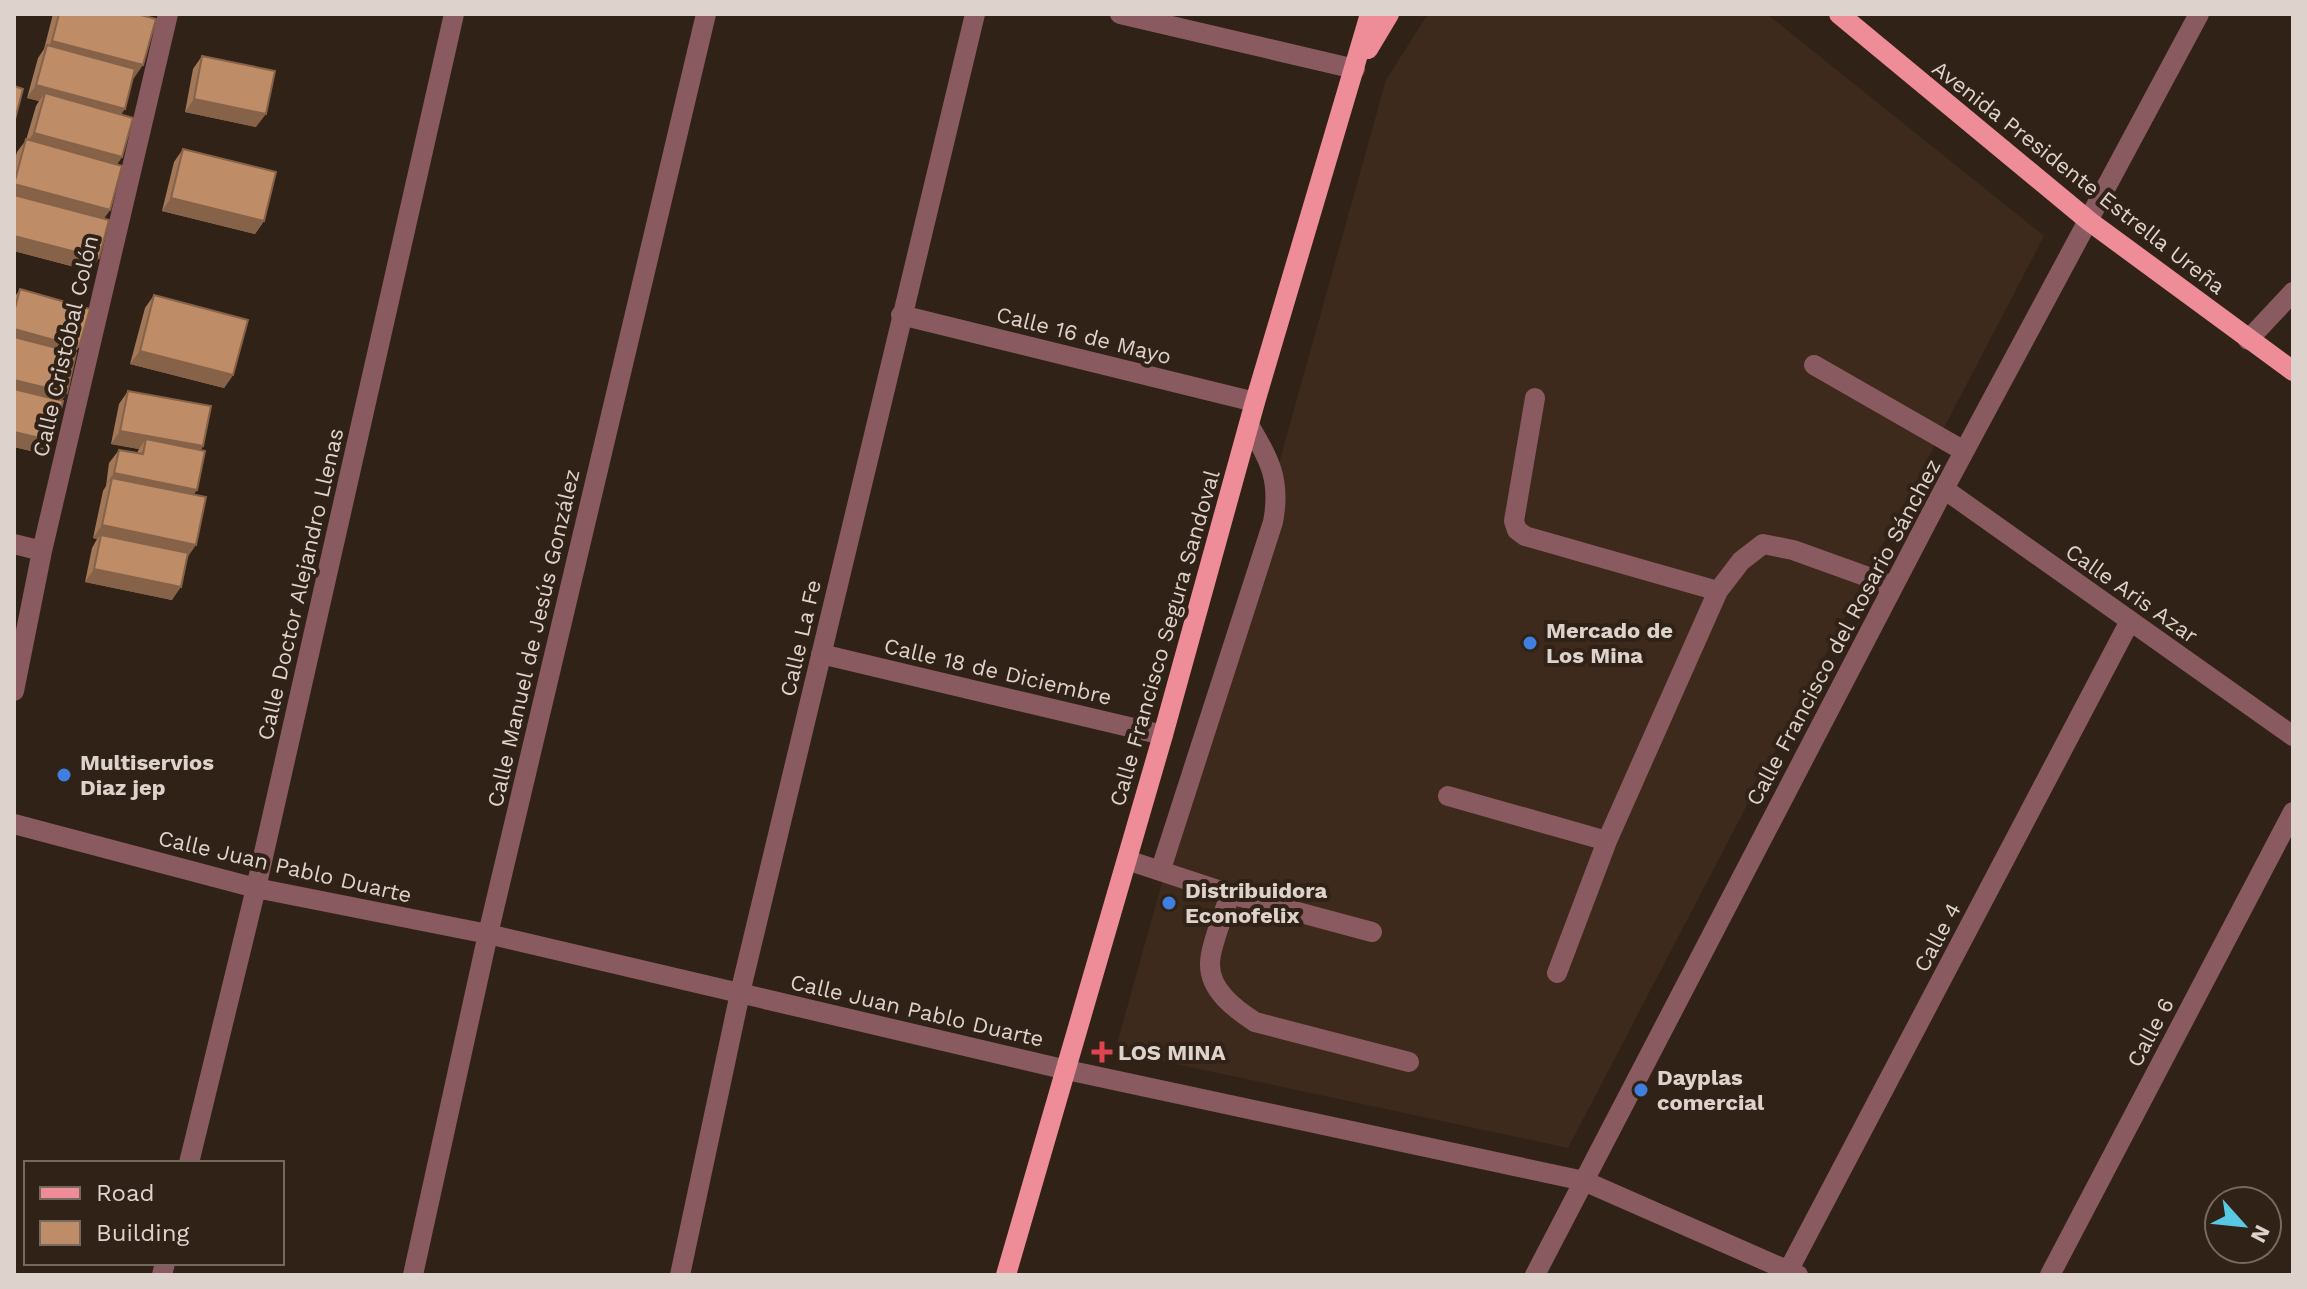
<svg xmlns="http://www.w3.org/2000/svg" width="2307" height="1289" viewBox="0 0 2307 1289" font-family="'Work Sans',sans-serif">
<style>
.built{fill:#3e2a1c}
.lines{fill:none;stroke-linecap:round;stroke-linejoin:round}
.minor{stroke:#895a5f;stroke-width:20}
.major{stroke:#ee8c98;stroke-width:20}
.wall{fill:#a37859}
.shaded-wall{fill:#856248}
.building{fill:#be8c67;stroke:#856248;stroke-width:2}
.shop-dot{fill:#3f7fe0;stroke:#312217;stroke-width:3}
.health-dot{fill:#e0444e;stroke:#312217;stroke-width:3}
.labels{text-anchor:middle;stroke-width:8;stroke-linejoin:round;paint-order:stroke}
.street-label{font-size:22px;fill:#ded3cc;stroke:#312217}
.poi-label{font-size:22px;font-weight:bold;fill:#ded3cc;stroke:#312217;text-anchor:start}
</style>
<rect width="100%" height="100%" fill="#312217"/>
<path class="built" d="M1428,14H1767L2044,236L1568,1148L1115,1051L1386,80Z"/>
<g class="lines">
<path class="minor" d="M1120,14L1355,69
M901,315L1255,402
M2248,340L2293,292
M1814,365L1964,451
M1535,398L1514,521L1517,530L1525,536L1718,591
M1944,489L2293,736
M14,544L42,551
M821,654L1163,735
M14,691L42,551L168,14
M1448,796L1607,841
M14,824L256,888L488,934L1067,1070L1584,1181L1798,1275
M1127,860L1230,894L1372,932
M1161,869L1273,522C1281,480 1270,461 1249,425
M1230,894C1225,911 1210,947 1210,963C1209,990 1235,1009 1255,1022L1409,1062
M1557,973L1607,841L1718,591L1741,561L1763,544L1793,550L1893,586
M189,1163L256,888L454,14
M162,1275L165,1263
M413,1275L488,934L706,14
M680,1275L740,993L975,14
M1535,1275L1944,489L2199,14
M1786,1275L2130,621
M2050,1275L2293,812"/>
<path class="major" d="M1839,14L2089,221L2293,371
M1368,49L1389,14
M1006,1275L1163,735L1255,402L1370,14"/>
</g>
<path class="wall" d="M53,14H149L147,17L134,78H133L121,115L122,157L117,164L110,210L104,218L90,271L14,251V162L17,152L26,140L36,106L39,101L27,98L38,58L44,49Z
M202,56L256,127L185,112L193,69Z
M183,149L264,221L255,234L162,211L174,162Z
M20,289L75,353L62,400L53,441L44,454L14,447V298Z
M154,295L233,375L224,388L130,364L145,308Z
M128,391L203,446L201,450L193,494L188,556L172,600L85,582L92,548L97,539L93,538L103,491L106,486L109,463L119,450L137,453L139,449L111,444L119,404Z"/>
<path class="shaded-wall" d="M52,41L143,65L134,78L44,55L45,51Z
M36,85L125,109L116,122L45,93L39,101L27,98Z
M194,99L266,114L256,127L185,112Z
M34,133L122,157L113,170L24,146Z
M14,184L110,210L101,223L14,199Z
M171,198L264,221L255,234L162,211Z
M14,236L99,258L90,271L14,251Z
M14,329L79,347L70,360L14,345Z
M140,351L233,375L224,388L130,364Z
M14,380L67,393L58,406L14,396Z
M120,431L203,446L194,459L146,439L139,449L111,444Z
M14,432L53,441L44,454L14,447Z
M114,473L197,490L188,503L112,478L105,486Z
M102,525L196,545L187,558L101,535L97,539L93,538Z
M94,569L181,587L172,600L85,582Z"/>
<path class="building" d="M59,14H137L156,19L143,65L52,41Z
M47,45L135,69L125,109L36,85Z
M202,56L275,71L266,114L194,99Z
M14,86L23,89L14,123Z
M45,93L133,118L122,157L34,133Z
M26,139L122,166L110,210L14,184Z
M183,149L276,172L264,221L171,198Z
M14,195L109,220L99,258L14,236Z
M20,289L90,309L79,347L14,329V312Z
M154,295L248,320L233,375L140,351Z
M14,337L76,353L67,393L14,380Z
M14,389L63,401L53,441L14,432Z
M128,391L211,406L203,446L120,431Z
M146,439L205,451L197,490L114,473L119,450L143,454Z
M112,478L206,497L196,545L102,525Z
M101,535L188,553L181,587L94,569Z"/>
<g class="shop-dot">
<circle cx="1530" cy="643" r="8"/>
<circle cx="64" cy="775" r="8"/>
<circle cx="1169" cy="903" r="8"/>
<circle cx="1641" cy="1090" r="8"/>
</g>
<path class="health-dot" d="M1098 1040h8v8h8v8h-8v8h-8v-8h-8v-8h8z"/>
<g class="labels">
<g class="street-label">
<text transform="translate(2079 177) rotate(38)" y="8">Avenida Presidente Estrella Ureña</text>
<text transform="translate(1084 335) rotate(14)" y="8">Calle 16 de Mayo</text>
<text transform="translate(65 346) rotate(-77)" y="8">Calle Cristóbal Colón</text>
<text transform="translate(300 584) rotate(-77)" y="8">Calle Doctor Alejandro Llenas</text>
<text transform="translate(2132 593) rotate(35)" y="8">Calle Aris Azar</text>
<text transform="translate(1843 632) rotate(-62)" y="8">Calle Francisco del Rosario Sánchez</text>
<text transform="translate(533 638) rotate(-77)" y="8">Calle Manuel de Jesús González</text>
<text transform="translate(800 638) rotate(-77)" y="8">Calle La Fe</text>
<text transform="translate(1164 638) rotate(-74)" y="8">Calle Francisco Segura Sandoval</text>
<text transform="translate(998 671) rotate(13)" y="8">Calle 18 de Diciembre</text>
<text transform="translate(285 866) rotate(13)" y="8">Calle Juan Pablo Duarte</text>
<text transform="translate(1937 937) rotate(-62)" y="8">Calle 4</text>
<text transform="translate(917 1010) rotate(13)" y="8">Calle Juan Pablo Duarte</text>
<text transform="translate(2150 1032) rotate(-62)" y="8">Calle 6</text>
</g>
<g class="poi-label">
<text x="1546" y="638">Mercado de<tspan x="1546" dy="25">Los Mina</tspan></text>
<text x="80" y="770">Multiservios<tspan x="80" dy="25">Diaz jep</tspan></text>
<text x="1185" y="898">Distribuidora<tspan x="1185" dy="25">Econofelix</tspan></text>
<text x="1118" y="1060">LOS MINA</text>
<text x="1657" y="1085">Dayplas<tspan x="1657" dy="25">comercial</tspan></text>
</g>
</g>
<rect width="2307" height="1289" fill="none" stroke="#ded3cc" stroke-width="32"/>
<rect x="24" y="1161" width="260" height="104" fill="#312217" stroke="#76695f" stroke-width="2"/>
<rect x="40" y="1187" width="40" height="12" fill="#ee8c98" stroke="#76695f" stroke-width="2"/>
<text x="96" y="1201" font-size="24" fill="#ded3cc">Road</text>
<rect x="40" y="1221" width="40" height="24" fill="#be8c67" stroke="#76695f" stroke-width="2"/>
<text x="96" y="1241" font-size="24" fill="#ded3cc">Building</text>
<g transform="translate(2243 1225) rotate(117)"><circle r="38" fill="#312217" stroke="#76695f" stroke-width="2"/>
<path d="M0-6L14 30L0 20L-14 30Z" fill="#57c9e3"/>
<text y="-12" font-size="22" font-weight="bold" text-anchor="middle" fill="#ded3cc">N</text>
</g>
</svg>
